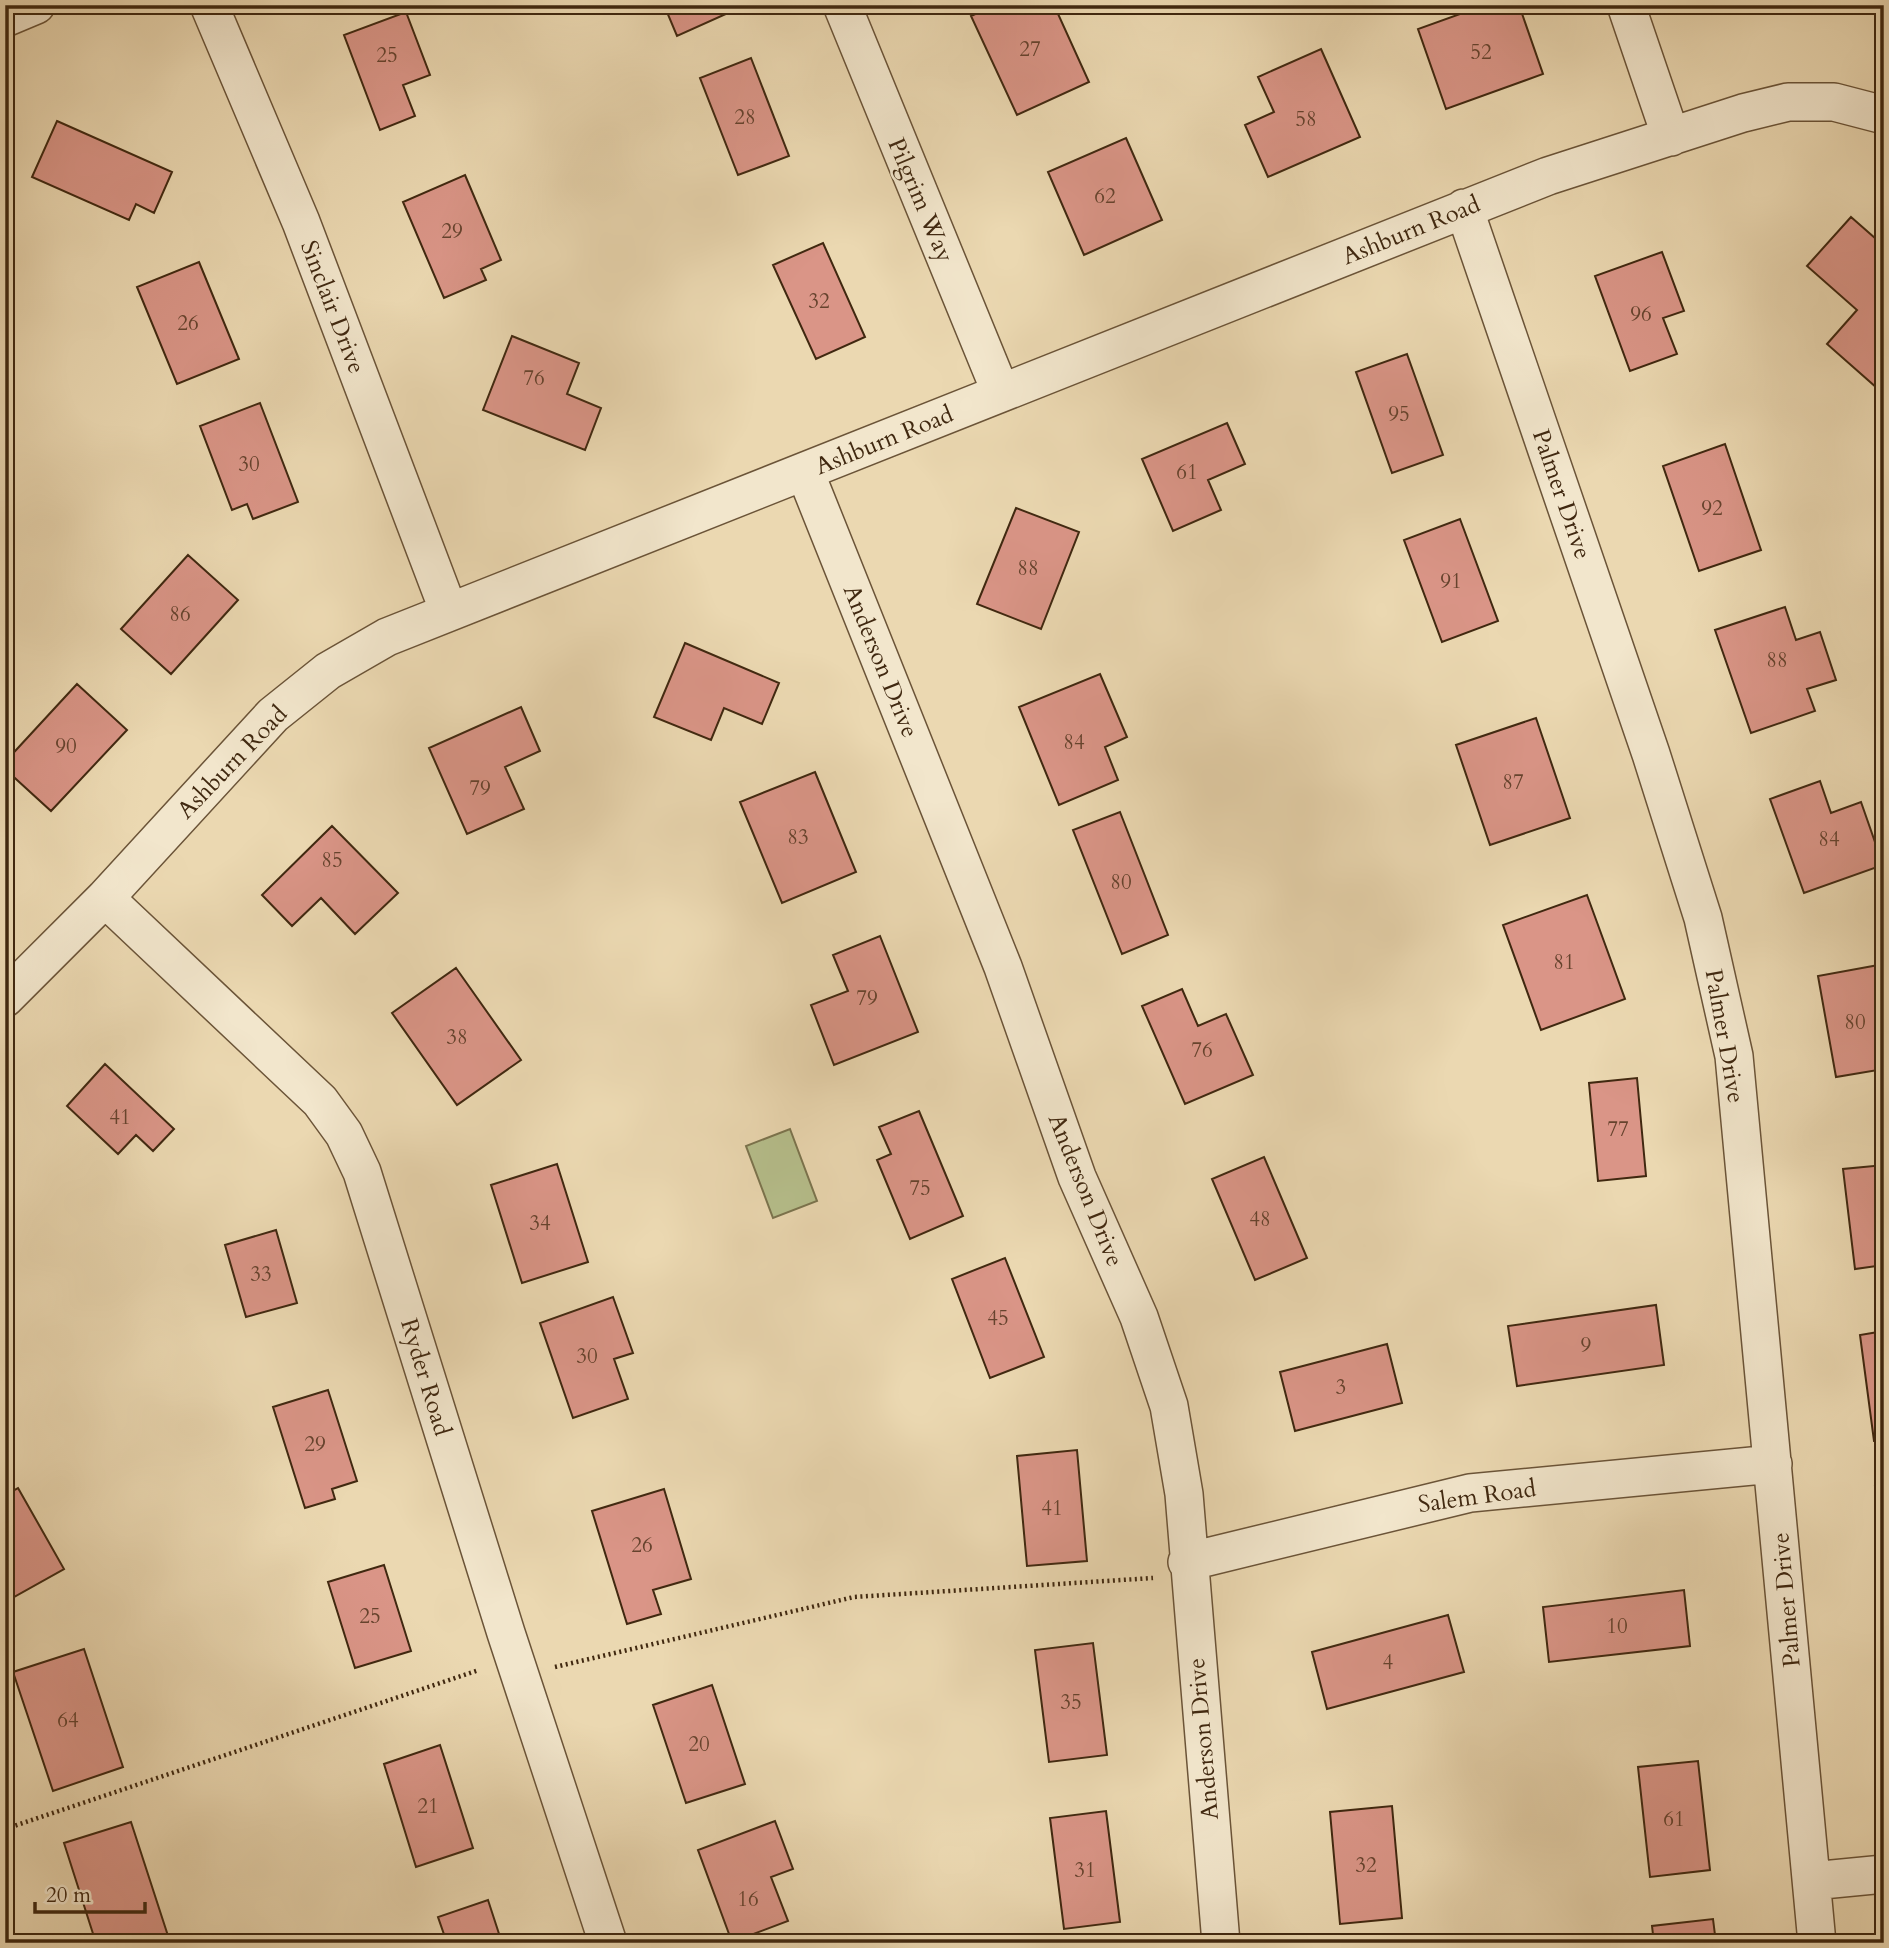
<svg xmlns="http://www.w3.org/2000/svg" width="1889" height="1948" viewBox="0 0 1889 1948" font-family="Cardo,serif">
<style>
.green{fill:#b6bf8c;stroke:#7b744e;stroke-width:2}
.building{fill:#da9587;stroke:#402810;stroke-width:2}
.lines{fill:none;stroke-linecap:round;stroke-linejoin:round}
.minor-casing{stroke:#6b5438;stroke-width:40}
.path{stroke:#402810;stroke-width:4.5;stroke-dasharray:2 3.5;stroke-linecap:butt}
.minor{stroke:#f2e6cc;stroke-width:37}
.labels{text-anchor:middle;stroke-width:5;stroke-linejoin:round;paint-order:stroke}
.number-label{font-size:21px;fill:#66432e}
.street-label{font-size:24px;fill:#402810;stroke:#f2e6cc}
</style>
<rect width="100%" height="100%" fill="#ebd8b1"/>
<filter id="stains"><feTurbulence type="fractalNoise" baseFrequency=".00286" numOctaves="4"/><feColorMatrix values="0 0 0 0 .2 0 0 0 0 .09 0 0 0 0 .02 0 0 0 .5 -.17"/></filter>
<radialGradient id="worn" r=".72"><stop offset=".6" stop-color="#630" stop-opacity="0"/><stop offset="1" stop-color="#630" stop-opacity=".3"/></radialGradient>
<path class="green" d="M790,1129L817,1201L773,1218L746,1146Z"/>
<path class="building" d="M664,5H735L737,9L677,36Z
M995,5H1054L1089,82L1017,115L971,16Z
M1485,5H1519L1543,74L1446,109L1418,29Z
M406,12L430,75L403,85L415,116L380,130L344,35Z
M1321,49L1360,137L1268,177L1245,125L1274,112L1258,77Z
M751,58L789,156L738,175L700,78Z
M57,121L172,172L154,213L136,204L129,220L32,177Z
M1126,138L1162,220L1084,255L1048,172Z
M465,175L501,260L481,269L486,280L444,298L403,202Z
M1851,217L1884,246V380L1877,388L1827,344L1857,310L1807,266Z
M823,243L865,337L816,359L773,265Z
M1662,252L1684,311L1663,318L1677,354L1630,371L1595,276Z
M199,262L239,359L177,384L137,287Z
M512,336L579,363L567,394L601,408L585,450L483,410Z
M1407,354L1443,455L1392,473L1356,372Z
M260,403L298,502L253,519L247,504L232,510L200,426Z
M1227,423L1245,464L1208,480L1221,510L1173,531L1142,459Z
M1725,444L1761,550L1699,571L1663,466Z
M1016,508L1079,532L1041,629L977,604Z
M1460,519L1498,621L1442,642L1404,540Z
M188,555L238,600L171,674L121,629Z
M1785,607L1796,640L1820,632L1836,680L1807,689L1815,711L1751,733L1715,630Z
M685,643L779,683L762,724L724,708L711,740L654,717Z
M1100,674L1127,737L1105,747L1118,780L1059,805L1019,707Z
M77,684L127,730L51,811L5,769V762Z
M521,707L540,751L505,767L524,809L467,834L429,748Z
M1536,718L1570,818L1490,845L1456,745Z
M815,772L856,872L782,903L740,802Z
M1820,781L1831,813L1861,802L1883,865L1804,893L1770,799Z
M1120,812L1168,935L1122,954L1073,830Z
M332,826L398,893L355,934L321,898L292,926L262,895Z
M1587,895L1625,999L1541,1030L1503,925Z
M880,936L918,1032L834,1065L811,1005L848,991L833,955Z
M1884,964V1069L1836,1077L1818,976Z
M456,968L521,1060L457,1105L392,1013Z
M1182,989L1198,1026L1226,1014L1253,1075L1185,1104L1142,1006Z
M105,1064L174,1129L153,1151L136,1135L118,1154L67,1106Z
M1637,1078L1646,1176L1598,1181L1589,1083Z
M919,1111L963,1216L910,1239L877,1160L891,1154L879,1127Z
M1264,1157L1307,1258L1255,1280L1212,1179Z
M557,1164L588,1262L522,1283L491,1185Z
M1884,1165V1265L1855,1269L1843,1169Z
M276,1230L297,1303L246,1317L225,1245Z
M1005,1258L1044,1357L990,1378L952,1279Z
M613,1297L633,1353L614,1359L628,1399L573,1418L540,1323Z
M1656,1305L1664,1365L1517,1386L1508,1326Z
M1884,1331V1440L1874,1441L1860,1335Z
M1387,1344L1402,1403L1295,1431L1280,1372Z
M328,1390L357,1481L332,1489L335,1499L305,1508L273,1407Z
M1077,1450L1087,1561L1027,1566L1017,1456Z
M1884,1485V1575L1875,1486Z
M18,1488L64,1569L5,1602V1495Z
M664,1489L691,1579L653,1590L661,1614L627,1624L592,1511Z
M384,1565L411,1651L355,1668L328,1582Z
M1684,1590L1690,1646L1549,1662L1543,1607Z
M1448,1615L1464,1672L1327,1709L1312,1652Z
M1093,1643L1107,1755L1049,1762L1035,1650Z
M84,1649L123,1767L53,1791L13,1672Z
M712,1685L745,1784L686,1803L653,1705Z
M440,1745L473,1848L416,1867L384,1764Z
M1698,1761L1710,1870L1650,1877L1638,1767Z
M1392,1806L1402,1918L1340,1924L1330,1812Z
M1106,1811L1120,1922L1064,1929L1050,1818Z
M775,1821L793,1869L771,1877L788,1921L732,1942L698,1850Z
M131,1822L170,1942L169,1943H96L64,1843Z
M488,1900L502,1943H447L438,1917Z
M1713,1919L1716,1943H1654L1652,1926Z"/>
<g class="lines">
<g class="minor-casing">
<path id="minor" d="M209,5L301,222L449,612
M842,5L1001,393
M1626,5L1671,137
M5,18L36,5
M1464,208L1651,754L1703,918L1734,1056L1817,1943
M805,472L1003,967L1077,1177L1139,1317L1169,1406L1184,1494L1221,1943
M105,898L320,1101L344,1134L362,1172L506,1633L608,1943
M5,998L105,898L273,715L328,671L387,637L1548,176L1743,113L1788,102H1834L1884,115
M1187,1562L1470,1493L1773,1464
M1812,1881L1884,1874"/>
</g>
<path class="path" d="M555,1667L854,1597L1153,1578
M5,1829L479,1670"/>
<use href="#minor" class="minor"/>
</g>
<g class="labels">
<g class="number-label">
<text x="1030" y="56">27</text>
<text x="1481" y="59">52</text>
<text x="387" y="62">25</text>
<text x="745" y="124">28</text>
<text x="1306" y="126">58</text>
<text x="1105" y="203">62</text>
<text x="452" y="238">29</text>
<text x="819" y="308">32</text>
<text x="1641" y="321">96</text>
<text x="188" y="330">26</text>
<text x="534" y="385">76</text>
<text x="1399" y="421">95</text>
<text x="249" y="471">30</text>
<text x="1187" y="479">61</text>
<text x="1712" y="515">92</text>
<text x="1028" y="575">88</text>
<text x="1451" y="588">91</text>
<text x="180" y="621">86</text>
<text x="1777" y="667">88</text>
<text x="1074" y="749">84</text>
<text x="66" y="753">90</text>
<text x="1513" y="789">87</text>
<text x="480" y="795">79</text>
<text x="798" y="844">83</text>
<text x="1829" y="846">84</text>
<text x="332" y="867">85</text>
<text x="1121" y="889">80</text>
<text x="1564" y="969">81</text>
<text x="867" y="1005">79</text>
<text x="1855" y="1029">80</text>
<text x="457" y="1044">38</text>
<text x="1202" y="1057">76</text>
<text x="120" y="1124">41</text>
<text x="1618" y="1136">77</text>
<text x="920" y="1195">75</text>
<text x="1260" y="1226">48</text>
<text x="540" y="1230">34</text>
<text x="261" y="1281">33</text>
<text x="998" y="1325">45</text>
<text x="1586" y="1352">9</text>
<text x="587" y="1363">30</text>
<text x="1341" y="1394">3</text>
<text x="315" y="1451">29</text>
<text x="1052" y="1515">41</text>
<text x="642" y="1552">26</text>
<text x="370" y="1623">25</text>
<text x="1617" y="1633">10</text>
<text x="1388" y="1669">4</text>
<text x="1071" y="1709">35</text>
<text x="68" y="1727">64</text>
<text x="699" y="1751">20</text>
<text x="428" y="1813">21</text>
<text x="1674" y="1826">61</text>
<text x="1366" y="1872">32</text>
<text x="1085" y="1877">31</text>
<text x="748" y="1906">16</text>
</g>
<g class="street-label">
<text transform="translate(921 200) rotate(67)" y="8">Pilgrim Way</text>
<text transform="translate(1411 230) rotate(-22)" y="8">Ashburn Road</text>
<text transform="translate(333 307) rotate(69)" y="8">Sinclair Drive</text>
<text transform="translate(884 440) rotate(-22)" y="8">Ashburn Road</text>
<text transform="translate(1562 494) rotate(71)" y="8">Palmer Drive</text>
<text transform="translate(881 661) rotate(68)" y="8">Anderson Drive</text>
<text transform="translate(232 762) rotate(-46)" y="8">Ashburn Road</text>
<text transform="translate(1725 1036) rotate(80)" y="8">Palmer Drive</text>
<text transform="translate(1086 1190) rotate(68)" y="8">Anderson Drive</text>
<text transform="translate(426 1377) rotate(73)" y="8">Ryder Road</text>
<text transform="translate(1477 1496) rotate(-8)" y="8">Salem Road</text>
<text transform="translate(1786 1600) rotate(-95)" y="8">Palmer Drive</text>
<text transform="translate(1203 1739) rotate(-95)" y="8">Anderson Drive</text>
</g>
</g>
<rect width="1889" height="1948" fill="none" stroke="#ebd8b1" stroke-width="28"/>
<rect x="7" y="7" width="1875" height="1934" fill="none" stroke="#402810" stroke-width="3.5"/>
<rect x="14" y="14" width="1861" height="1920" fill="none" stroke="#402810" stroke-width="2"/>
<path d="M35 1902v10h110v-10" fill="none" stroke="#402810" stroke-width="3.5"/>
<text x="46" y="1902" font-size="21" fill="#402810" stroke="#f2e6cc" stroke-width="5" paint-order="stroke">20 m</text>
<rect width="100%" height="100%" filter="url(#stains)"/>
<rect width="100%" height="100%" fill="url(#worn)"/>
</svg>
